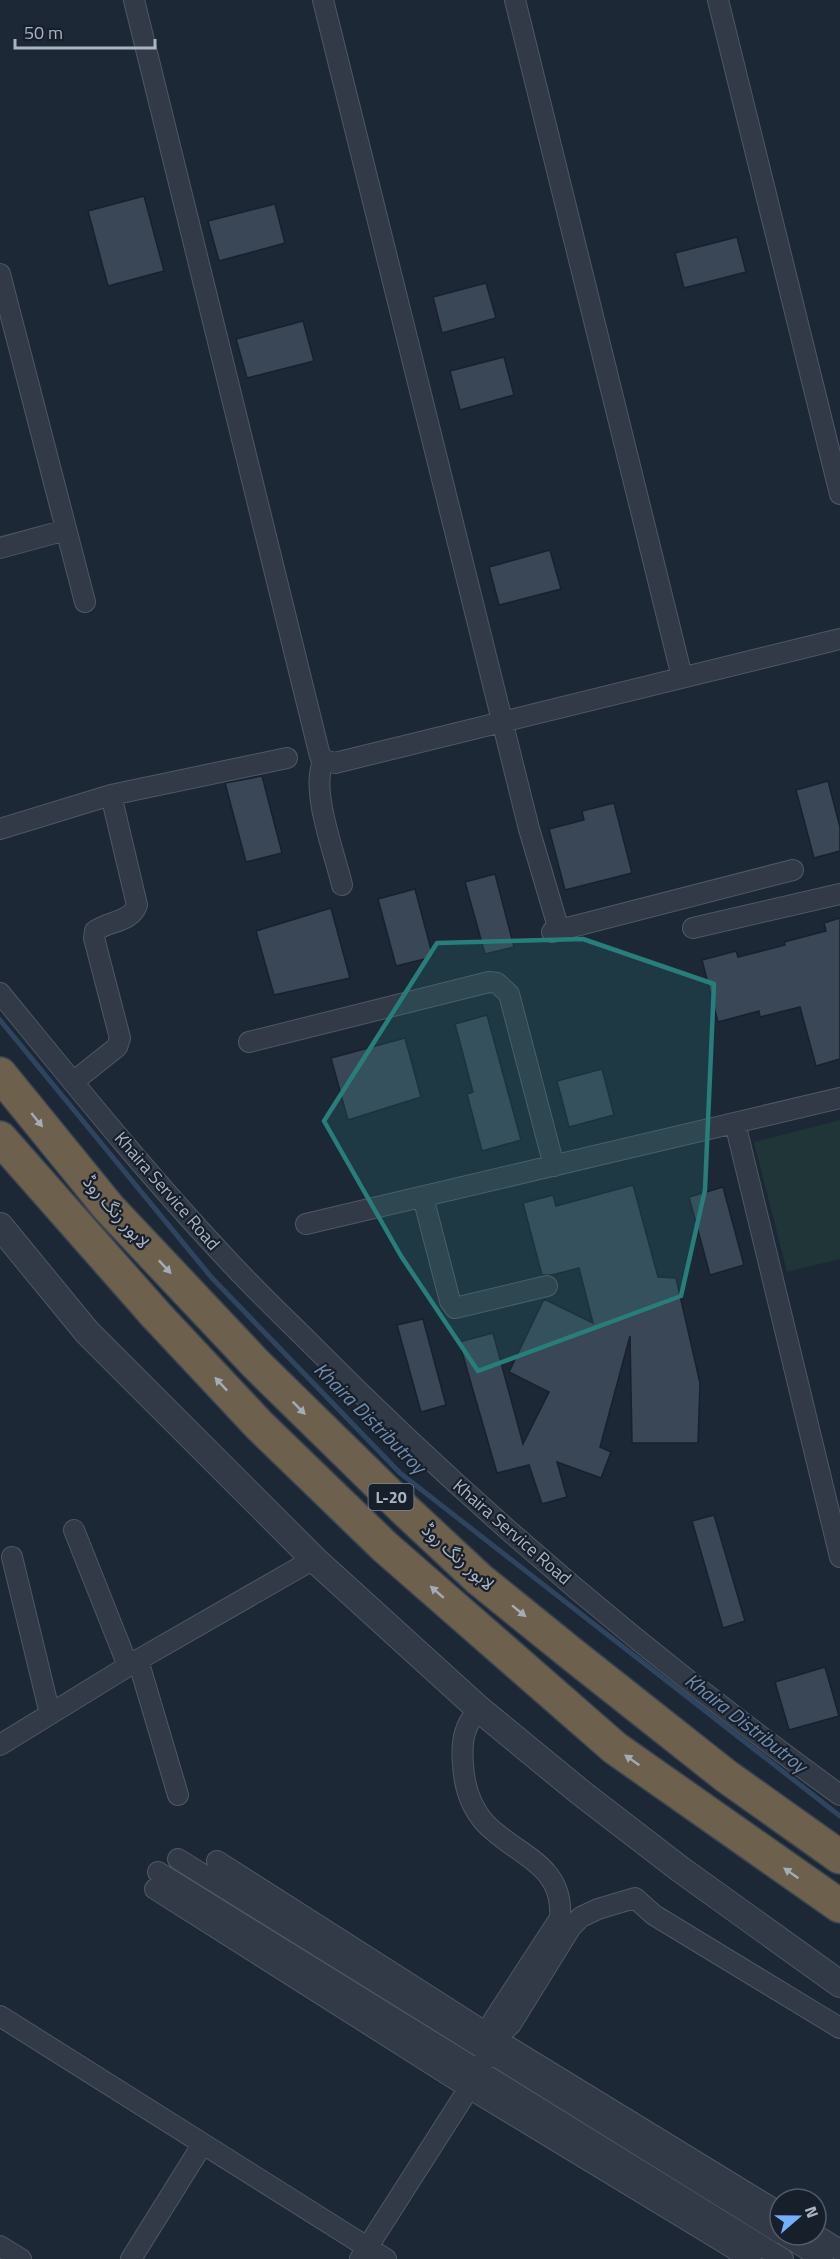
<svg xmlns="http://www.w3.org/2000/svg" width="840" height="2259" viewBox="0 0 840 2259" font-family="'Titillium Web','Noto Sans Arabic',sans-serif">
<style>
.green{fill:#1f3537}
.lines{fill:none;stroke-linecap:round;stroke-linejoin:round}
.stream{stroke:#2f445f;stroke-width:5}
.building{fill:#394757;stroke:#18212d;stroke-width:1.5}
.minor-casing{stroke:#4e5865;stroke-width:22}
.tertiary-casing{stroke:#4e5865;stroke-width:28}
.motorway-casing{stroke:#3b4551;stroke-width:36}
.minor{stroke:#313a46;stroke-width:20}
.tertiary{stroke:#313a46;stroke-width:26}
.motorway{stroke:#6d604d;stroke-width:33}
.oneway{fill:#a4acb8}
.marked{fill:#267f7b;fill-opacity:0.2;stroke:#267f7b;stroke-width:4.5;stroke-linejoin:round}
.labels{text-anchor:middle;stroke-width:4.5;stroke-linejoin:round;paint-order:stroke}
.shield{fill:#171f2b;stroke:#7e8896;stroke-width:1.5}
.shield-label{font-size:16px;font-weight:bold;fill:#aab5c4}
.street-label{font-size:18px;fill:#aab5c4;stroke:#171f2b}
.water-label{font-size:20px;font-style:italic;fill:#708daf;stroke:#171f2b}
</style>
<rect width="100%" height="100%" fill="#1d2836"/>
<path class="green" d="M840,1120V1259L787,1272L754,1142Z"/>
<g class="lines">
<path class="stream" d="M0,1020L212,1278L400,1473L840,1816"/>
</g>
<path class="building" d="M144,196L164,271L108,286L88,211Z
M275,204L285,243L219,261L208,221Z
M737,237L746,272L684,288L675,253Z
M486,283L496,318L442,333L433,297Z
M303,321L314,361L247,378L236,339Z
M504,357L514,395L460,410L450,371Z
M550,550L561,589L499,605L489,567Z
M262,776L282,853L246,862L225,783Z
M828,781L840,827V851L814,858L796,790Z
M614,803L632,873L565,890L549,829L584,820L582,811Z
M495,874L514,947L485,954L465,882Z
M415,889L433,957L396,966L378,899Z
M331,908L350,978L274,995L256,931Z
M840,918V1059L816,1066L800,1007L760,1017L759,1011L718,1022L702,960L736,951L738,957L785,945L784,942L826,931L824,923Z
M487,1015L521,1140L482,1151L467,1094L473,1092L455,1024Z
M405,1038L421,1097L348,1120L331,1058Z
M602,1069L614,1115L569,1127L557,1081Z
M633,1185L658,1277L676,1278L700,1383L698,1443H632L630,1336L600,1447L611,1452L601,1478L557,1462L567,1497L542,1504L529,1465L497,1473L459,1342L493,1333L523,1444L549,1392L509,1372L544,1299L593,1323L579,1268L552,1275H542L523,1203L553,1195L556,1206Z
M723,1187L744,1265L710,1275L689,1197Z
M423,1319L446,1405L421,1412L397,1325Z
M714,1515L745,1621L723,1628L692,1521Z
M825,1667L839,1716L789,1730L775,1682Z"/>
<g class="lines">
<g class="minor-casing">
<path id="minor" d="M134,0L320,756L324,760L335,763L840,639
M323,0L529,829L559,930
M515,0L682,677
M718,0L840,494
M0,274L85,602
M0,548L66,530
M324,760C309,788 335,854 342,885
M0,829L111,795L287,758
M693,928L840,894
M552,932L793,870
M0,993C73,1082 145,1172 224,1256C253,1288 284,1317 315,1348C477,1511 653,1660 840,1795
M249,1042L489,982L497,983L509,994L554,1166
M73,1082L117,1047L120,1038L94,938L95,931C108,921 132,922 137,905L111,795
M735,1123L840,1557
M423,1197L450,1301L455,1308L547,1286
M306,1224L840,1098
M74,1530L128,1666
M12,1557L50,1714
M138,1660L178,1795
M479,1709C464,1725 461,1741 463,1764C464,1785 470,1806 485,1823C516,1856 564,1863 560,1918L493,2021L496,2039
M0,1745L138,1660L314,1559
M178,1859L780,2233
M217,1861L496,2039L780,2213
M158,1872L783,2259
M155,1889L469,2088L751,2259
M0,2016L386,2259
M784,2235L823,2259
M816,2235L840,2250
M0,2246L21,2259
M131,2259L202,2145
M360,2259L469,2088L496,2039L511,2024L571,1927L581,1917L598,1909L635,1898L654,1915L840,2028"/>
</g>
<g class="tertiary-casing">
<path id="tertiary" d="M0,1226L87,1332L314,1559L479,1709L580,1792L680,1869L840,1984"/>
</g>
<g class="motorway-casing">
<path id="motorway" d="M0,1074L109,1208L256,1364L404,1509L479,1579L573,1655L726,1776L840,1857
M0,1138L156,1315L259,1425L385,1547L615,1748L840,1906"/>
</g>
<use href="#minor" class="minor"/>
<use href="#tertiary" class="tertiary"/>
<use href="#motorway" class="motorway"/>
</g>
<defs><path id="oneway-solid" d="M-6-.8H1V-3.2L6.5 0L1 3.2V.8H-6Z" transform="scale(1.5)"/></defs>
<g class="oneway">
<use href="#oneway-solid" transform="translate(37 1120) rotate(51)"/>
<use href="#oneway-solid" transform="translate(165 1267) rotate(47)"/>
<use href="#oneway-solid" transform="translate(221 1384) rotate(-133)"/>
<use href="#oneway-solid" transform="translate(299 1408) rotate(45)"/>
<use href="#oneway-solid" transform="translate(437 1592) rotate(-139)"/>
<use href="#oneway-solid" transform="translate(519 1611) rotate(39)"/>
<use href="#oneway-solid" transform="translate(632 1760) rotate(-145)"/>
<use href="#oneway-solid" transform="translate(791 1873) rotate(-145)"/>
</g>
<path class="marked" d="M583,939L714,984L705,1190L681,1296L478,1371L401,1256L324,1121L437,943Z"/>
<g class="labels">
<rect class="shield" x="368.5" y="1484" width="45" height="26" rx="4.5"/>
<g class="shield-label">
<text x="391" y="1503">L-20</text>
</g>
<g class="street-label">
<text transform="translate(167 1191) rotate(49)" y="6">Khaira Service Road</text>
<text transform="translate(116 1212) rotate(49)" y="6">لاہور رنگ روڈ</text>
<text transform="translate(512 1532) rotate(41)" y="6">Khaira Service Road</text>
<text transform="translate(458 1557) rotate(42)" y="6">لاہور رنگ روڈ</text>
</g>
<g class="water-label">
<text transform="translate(370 1418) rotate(45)" y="7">Khaira Distributroy</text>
<text transform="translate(746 1723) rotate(38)" y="7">Khaira Distributroy</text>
</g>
</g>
<g transform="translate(798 2217) rotate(70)"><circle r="28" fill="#171f2b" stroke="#525b68" stroke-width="1.5"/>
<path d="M0-4.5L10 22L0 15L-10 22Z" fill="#75aefe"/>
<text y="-9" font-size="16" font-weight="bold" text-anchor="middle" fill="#aab5c4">N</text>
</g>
<path d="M15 39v9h140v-9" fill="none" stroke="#aab5c4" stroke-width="3"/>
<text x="24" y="39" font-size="18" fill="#aab5c4" stroke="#171f2b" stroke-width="4.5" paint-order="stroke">50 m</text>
</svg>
